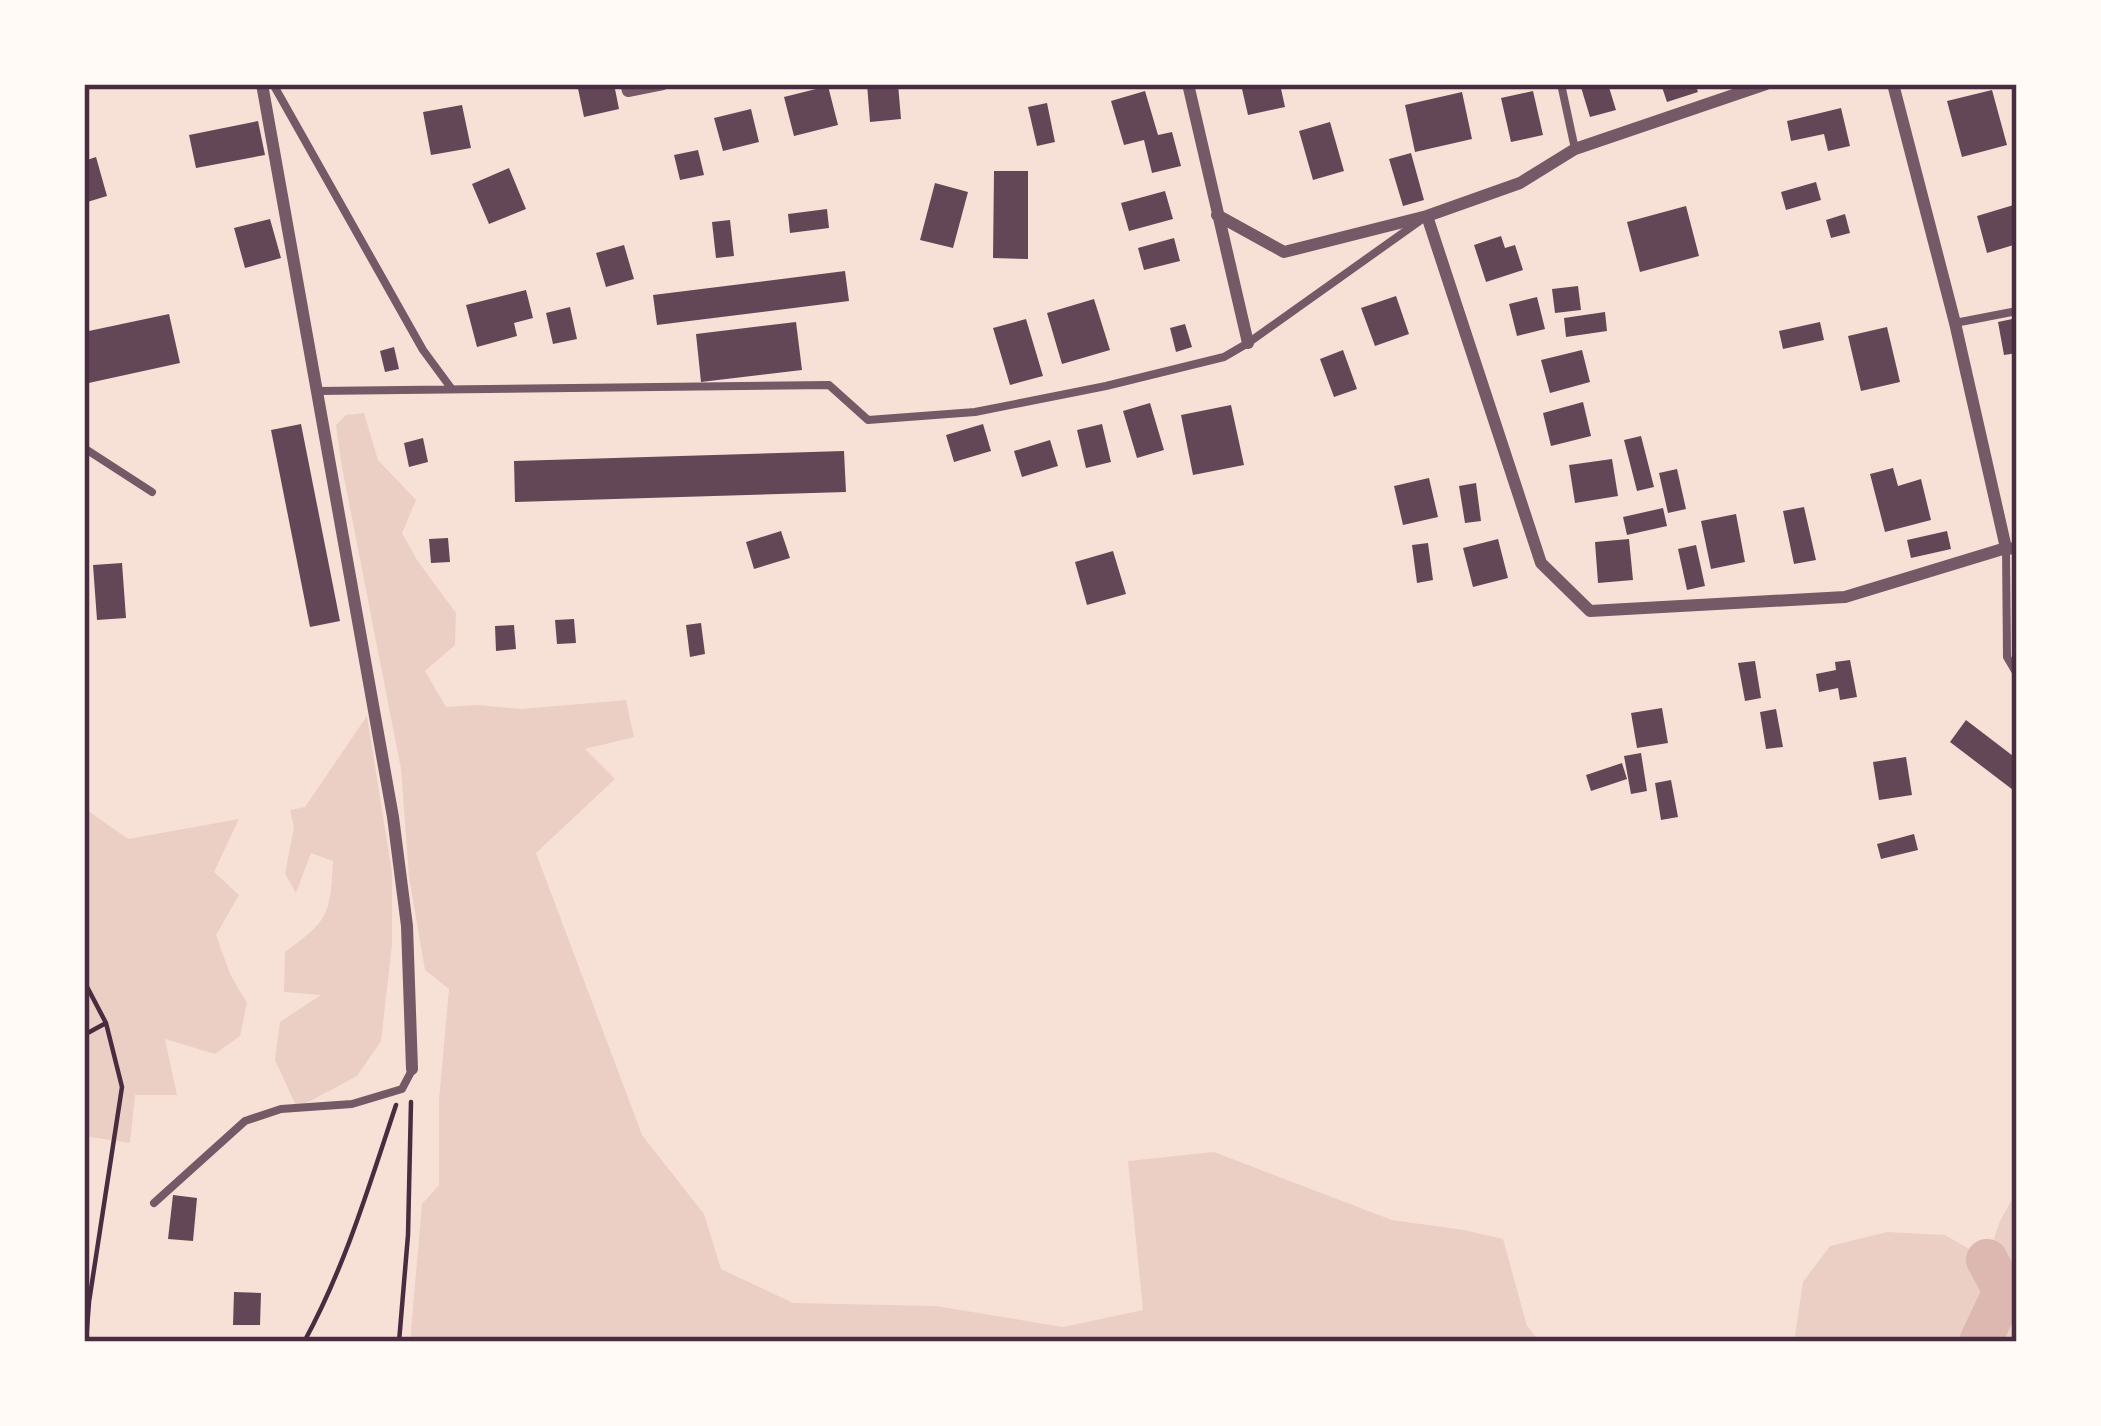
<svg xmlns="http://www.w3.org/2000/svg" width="2101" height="1426" viewBox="0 0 2101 1426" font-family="Barlow,sans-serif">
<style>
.green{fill:#ebcfc5}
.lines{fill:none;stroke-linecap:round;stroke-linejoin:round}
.river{stroke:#dcb8b0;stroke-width:42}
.building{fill:#644757}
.path{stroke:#4a2c40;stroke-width:4.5}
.service{stroke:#755966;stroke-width:8}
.minor{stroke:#755966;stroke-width:12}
.neatline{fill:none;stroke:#4a2c40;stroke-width:4.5}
</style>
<rect width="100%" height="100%" fill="#f7e1d7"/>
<path class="green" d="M364,413L378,460L416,500L402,533L417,560L456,613L455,645L425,671L446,707L478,705L522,709L626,700L634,737L585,749L615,779L536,853L642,1135L704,1214L721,1269L793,1303L936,1306L1063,1327L1143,1310L1128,1161L1214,1152L1392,1220L1464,1230L1503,1239L1527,1326L1540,1342H410L422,1204L439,1185V1100L449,989L425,970L409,877L401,769L341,462L336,425L346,415Z
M367,716L392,872V945L381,1041L357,1076L297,1108L275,1060L280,1022L321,995L284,992L285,952C329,920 330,915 333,861L311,853L296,893L285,874L294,827L290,810L305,807Z
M84,808L128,839L239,819L214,872L239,895L216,935L230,974L247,1003L240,1036L215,1054L165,1039L177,1095H135L130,1143L84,1136Z
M2017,1190V1342H1794L1803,1282L1830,1246L1887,1232L1945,1235L1987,1259L2000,1221Z"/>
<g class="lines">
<path class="river" d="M1980,1342L2004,1291L1987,1260"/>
</g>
<path class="building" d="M577,84H614L619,109L584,117Z
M867,84H898L901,119L870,122Z
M1264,84H1280L1285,107L1248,115L1242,89Z
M1580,84H1608L1616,110L1590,117Z
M1661,84H1695L1698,92L1667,102Z
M828,86L838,125L794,136L784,97Z
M1992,90L2007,145L1962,157L1947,101Z
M1145,91L1158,135L1172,132L1181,166L1152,173L1144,140L1124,145L1111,101Z
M1533,91L1543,135L1511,142L1501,98Z
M1462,92L1472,139L1415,152L1405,105Z
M1047,103L1055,142L1037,146L1028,107Z
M462,105L471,148L431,155L423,112Z
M1841,108L1850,146L1828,151L1824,134L1791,141L1787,121Z
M751,109L759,142L723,151L714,118Z
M258,121L265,155L196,168L189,135Z
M1330,122L1344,171L1313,180L1299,131Z
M698,150L704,175L680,180L674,155Z
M1411,153L1424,200L1403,206L1389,159Z
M96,157L107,196L84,203V161Z
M509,168L526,209L489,224L472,184Z
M994,171H1028V259L993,258Z
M1816,182L1821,200L1786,210L1781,192Z
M935,183L968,192L953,248L920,240Z
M1165,191L1173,219L1129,231L1121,203Z
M2017,204V244L1987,253L1977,216Z
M1686,206L1699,256L1640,272L1627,222Z
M827,209L829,228L790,233L788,214Z
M1845,214L1850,233L1831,238L1826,220Z
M270,219L281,258L245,268L234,228Z
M730,220L734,256L716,258L712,222Z
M1501,236L1505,248L1515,245L1523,270L1486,282L1474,245Z
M1174,238L1180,261L1144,270L1138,248Z
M624,245L634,279L606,287L596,253Z
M845,271L849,301L657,325L653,295Z
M1578,286L1581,310L1555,313L1552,289Z
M526,290L533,318L514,323L517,336L477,347L466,305Z
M1396,296L1409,334L1375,346L1361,308Z
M1537,297L1545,329L1517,336L1509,304Z
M1094,299L1110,350L1062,364L1047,313Z
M570,307L577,339L553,344L546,313Z
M1605,312L1607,331L1566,337L1564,318Z
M169,314L180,363L84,384V332Z
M2017,318V353L2004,355L1998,322Z
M1026,319L1043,376L1010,385L993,328Z
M796,322L802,370L701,382L696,334Z
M1820,322L1824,340L1783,349L1779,331Z
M1185,324L1192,347L1176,352L1170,328Z
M1887,327L1900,382L1861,391L1848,336Z
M394,347L399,369L385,372L380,351Z
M1343,350L1357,389L1334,397L1320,359Z
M1582,350L1590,382L1550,393L1541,360Z
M1583,402L1591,436L1551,446L1543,413Z
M1150,403L1164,450L1137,458L1123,411Z
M1231,405L1244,465L1193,475L1181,415Z
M301,424L340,621L310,627L271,430Z
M983,424L991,451L954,462L946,435Z
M1102,424L1111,462L1086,468L1077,430Z
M1641,436L1654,487L1637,491L1624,440Z
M423,438L428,462L409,467L404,443Z
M1050,440L1058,466L1022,477L1014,451Z
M844,451L846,492L515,502L514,461Z
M1612,459L1618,496L1575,503L1569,465Z
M1893,468L1898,486L1921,479L1931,520L1885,532L1870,474Z
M1677,469L1686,509L1668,513L1659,473Z
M1429,478L1438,517L1403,525L1394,486Z
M1476,483L1481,521L1465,523L1459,486Z
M1804,507L1816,560L1794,564L1783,511Z
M1663,508L1667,526L1627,535L1623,517Z
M1736,514L1745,562L1711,569L1701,521Z
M781,531L790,558L754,569L746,542Z
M1947,531L1951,549L1911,558L1907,540Z
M448,538L450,562L431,563L429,539Z
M1498,539L1508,578L1473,587L1463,548Z
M1629,539L1633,580L1598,583L1595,542Z
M1428,543L1433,580L1417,583L1412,545Z
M1696,545L1705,586L1687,590L1678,549Z
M1113,551L1126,594L1087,605L1075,562Z
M122,563L126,618L97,620L93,565Z
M574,619L576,643L557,644L555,620Z
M701,623L705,654L690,657L686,625Z
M514,625L516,649L496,651L495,626Z
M1850,660L1857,697L1840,700L1838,688L1819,692L1816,674L1836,670L1835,662Z
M1755,661L1761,698L1745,701L1738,663Z
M1662,708L1668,743L1637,748L1631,713Z
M1776,709L1783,747L1766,749L1760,712Z
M1966,720L2017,759V793L1950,742Z
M1641,753L1647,791L1631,794L1624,756Z
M1906,757L1912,795L1879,800L1873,762Z
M1622,763L1627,779L1591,791L1586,775Z
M1671,780L1678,817L1661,820L1655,783Z
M1914,834L1918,850L1881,859L1877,844Z
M173,1195L197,1198L193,1241L168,1239Z
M234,1292L261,1293L260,1325H233Z"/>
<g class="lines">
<path class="path" d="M84,981L106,1023L122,1087L89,1302L86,1342
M84,1035L106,1023
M304,1342C345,1267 369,1186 396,1105
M399,1342L408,1235L411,1102"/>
<path class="service" d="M273,84L423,350L451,388
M1561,84L1575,149
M1955,323L2017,311
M317,391L829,385L868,420L975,412L1106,386L1224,357L1248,343L1421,220
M84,448L152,492
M2006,548L2007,657L2017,674
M154,1203L245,1121L281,1109L352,1104L402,1089L412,1070"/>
<path class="minor" d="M262,84L393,817L407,926L412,1069
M626,84L628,91L663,84
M1188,84L1248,343
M1893,84L1955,323L2006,548
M1217,215L1284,252L1427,216L1520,183L1575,149L1766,84
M1427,216L1541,563L1590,611L1845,597L2006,548L2017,549"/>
</g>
<rect width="2101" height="1426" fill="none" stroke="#fffaf5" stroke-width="174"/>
<rect x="87" y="87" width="1927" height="1252" class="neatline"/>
</svg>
